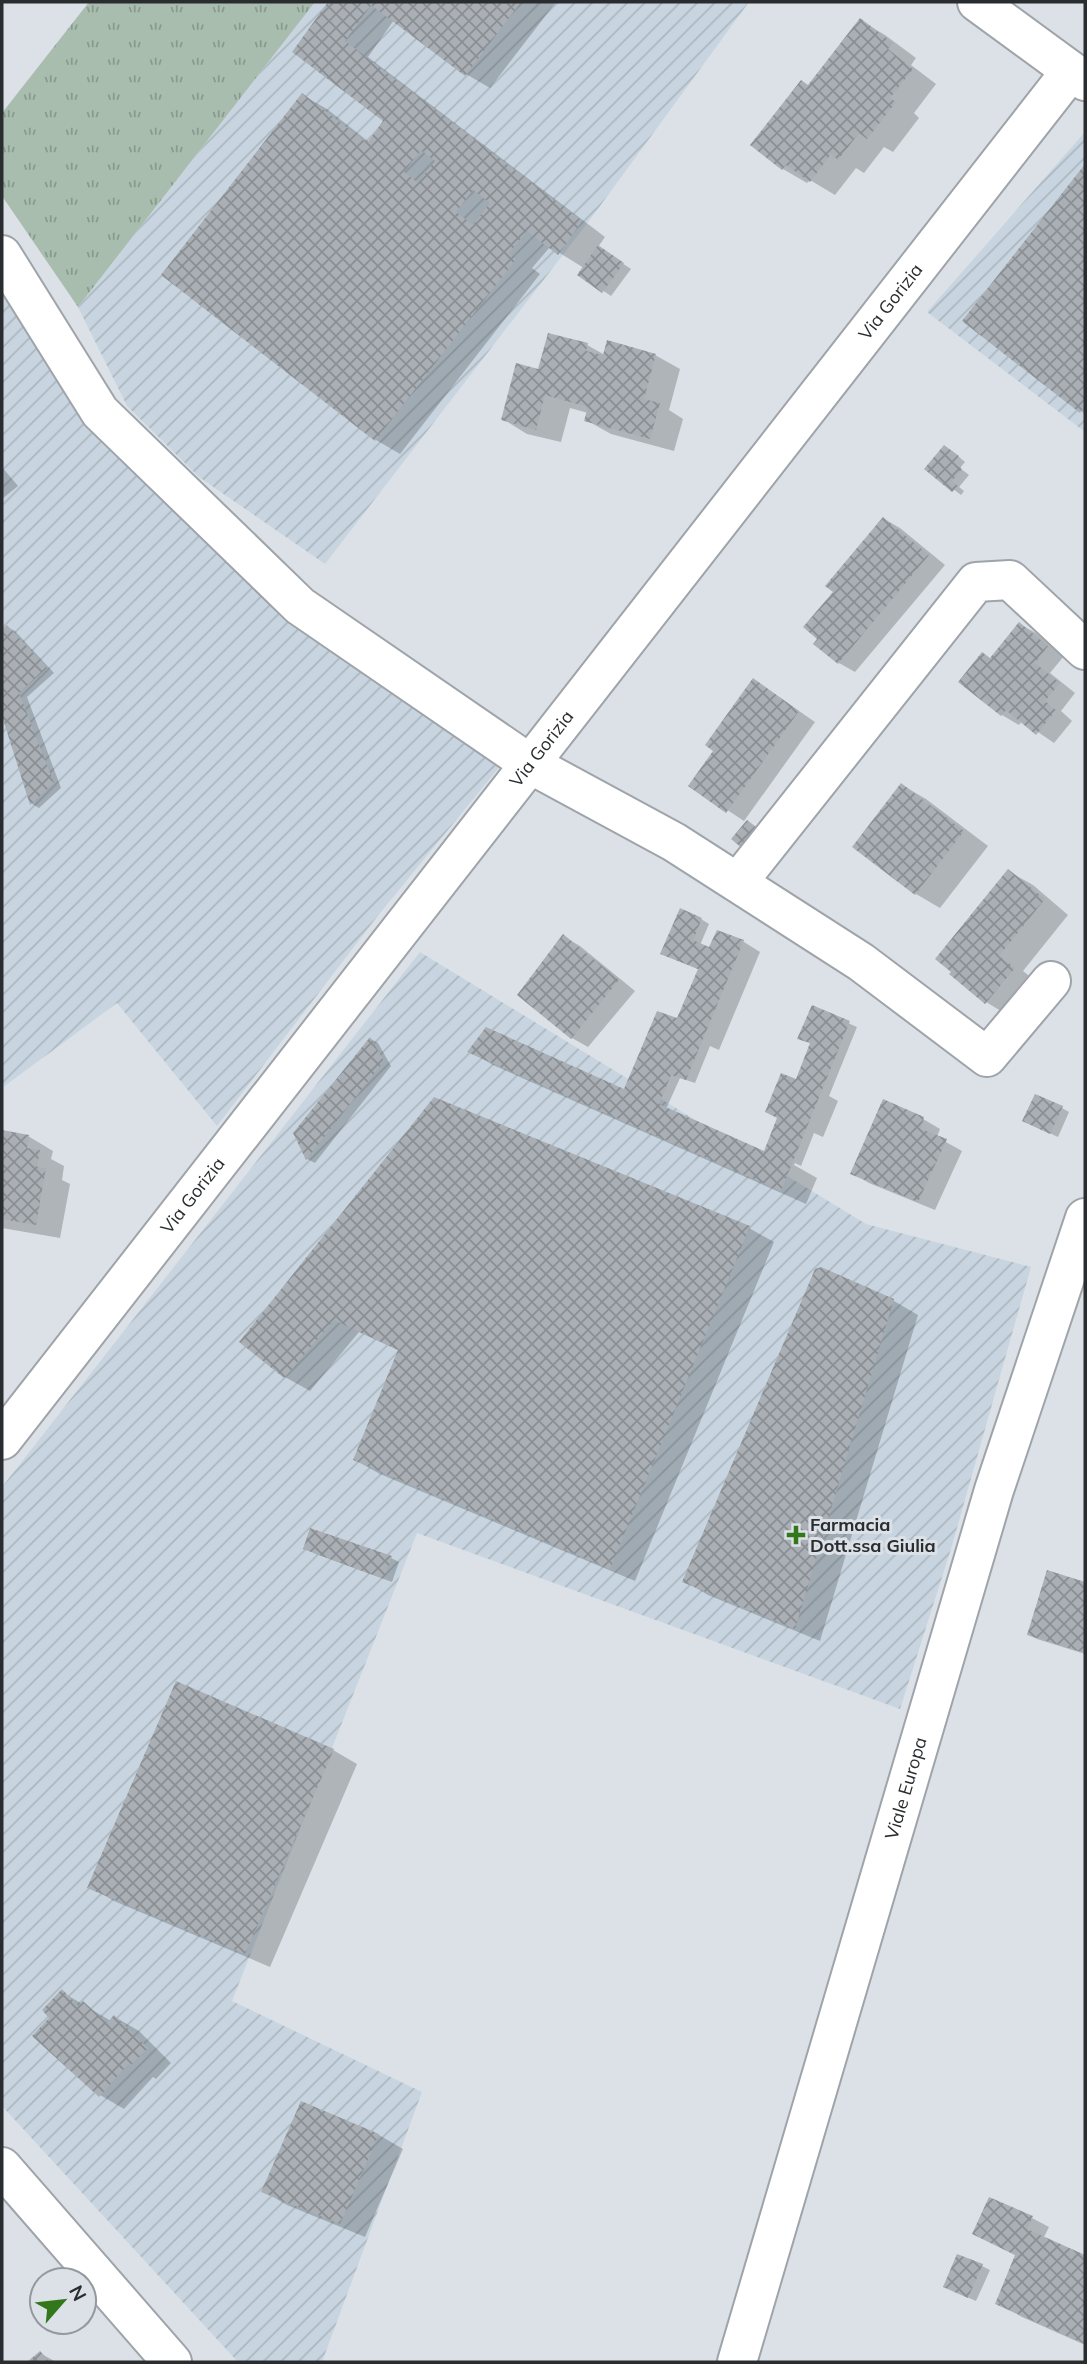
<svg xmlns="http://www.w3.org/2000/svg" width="1087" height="2364" viewBox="0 0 1087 2364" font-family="Mulish,sans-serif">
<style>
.industrial{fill:url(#industrial-furrows)}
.grass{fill:url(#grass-tufts)}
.shadow{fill:#0003}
.building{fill:url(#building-cross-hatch);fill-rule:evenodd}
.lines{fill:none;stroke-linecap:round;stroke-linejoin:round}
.minor-casing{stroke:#9ea4a9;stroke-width:42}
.tertiary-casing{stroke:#9ea4a9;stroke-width:42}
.secondary-casing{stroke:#9ea4a9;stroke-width:42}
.minor{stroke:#fff;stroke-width:38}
.tertiary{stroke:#fff;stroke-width:38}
.secondary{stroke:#fff;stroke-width:38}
.poi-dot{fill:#32781b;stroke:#dbe1e6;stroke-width:2.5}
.labels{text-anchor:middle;stroke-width:6;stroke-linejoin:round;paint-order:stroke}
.street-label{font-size:18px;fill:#2a2d2f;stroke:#dbe1e6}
.poi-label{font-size:18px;font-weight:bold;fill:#2a2d2f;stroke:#dbe1e6;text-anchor:start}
</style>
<defs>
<pattern id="industrial-furrows" width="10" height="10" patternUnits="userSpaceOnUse" patternTransform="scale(1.75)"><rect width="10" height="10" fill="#c8d5e0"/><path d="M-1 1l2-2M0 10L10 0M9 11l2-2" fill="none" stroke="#acb7c0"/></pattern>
<pattern id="grass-tufts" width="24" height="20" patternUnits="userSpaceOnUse" patternTransform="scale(1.75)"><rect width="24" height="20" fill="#a8bdad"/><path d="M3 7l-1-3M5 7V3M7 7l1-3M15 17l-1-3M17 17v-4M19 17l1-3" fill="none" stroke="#899a8d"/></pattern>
<pattern id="building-cross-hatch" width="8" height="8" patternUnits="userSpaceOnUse" patternTransform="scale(1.75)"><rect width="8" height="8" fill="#a9afb4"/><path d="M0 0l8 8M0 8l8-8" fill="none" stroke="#8a8f93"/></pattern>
</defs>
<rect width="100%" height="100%" fill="#dbe1e6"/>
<path class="industrial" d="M315,2H749L592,217L325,564L199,477L127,406L78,307Z
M1085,132V432L927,312Z
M2,265L158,482L506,759L376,918L217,1126L117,1003L2,1088Z
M420,952L866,1224L1031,1267L951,1549L900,1709L417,1533L232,2001L422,2092L322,2362H238L2,2106V1487Z"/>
<path class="grass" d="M89,2H315L78,307L2,196V113Z"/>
<path class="shadow" d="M330,2H556L490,88L466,74L394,20L368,57L605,237L598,247L631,269L611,296L580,275L584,268L550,247L532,268L540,274L400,454L376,440L302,95L327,109L369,142L385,121L295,51Z
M861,21L885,35L916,58L911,65L936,84L914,113L919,118L893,152L884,147L864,173L856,168L835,195L810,180L807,183L783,169L810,87Z
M1085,167V414L965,320Z
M587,345L605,355H655L680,369L669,410L683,419L674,451L611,434L586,420L588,413L570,408L561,442L527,434L503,419L540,371Z
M952,451L965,462L960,468L969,475L959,487L964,491L961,495L927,469Z
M2,467L18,486L2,499Z
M884,519L900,528L945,565L855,672L839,663L819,639L835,592Z
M1019,624L1036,633L1064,656L1050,673L1075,693L1061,711L1072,721L1054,743L1022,721L1019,725L1002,715L961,682L991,659Z
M7,627L15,631L54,673L27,697L61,788L39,808L32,804L2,712V631Z
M754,680L815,722L744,821L691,786L716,751Z
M902,785L926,799L988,846L940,908L916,894Z
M1008,871L1033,885L1068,915L1023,971L1038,983L1011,1017L986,1002L951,974Z
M701,919L709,924L700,945L717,953L718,933L744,942L760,952L719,1050L710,1046L695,1083L680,1078L666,1109L765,1152L806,1085L811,1044L800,1038L813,1008L857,1027L829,1096L838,1101L823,1137L814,1133L801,1166L795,1163L794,1165L817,1178L806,1204L493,1065L469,1051L626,1091L677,1020L700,970L670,957Z
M564,937L580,946L635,991L588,1047L572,1038Z
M371,1039L378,1043L391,1066L315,1163L307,1159L296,1133Z
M435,1099L749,1228L774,1242L635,1581L380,1474L355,1460L400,1351L359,1332L310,1391L285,1377L242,1342Z
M1062,1108L1069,1112L1058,1137L1032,1125Z
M923,1119L940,1129L937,1137L962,1151L935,1210L869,1183L852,1173Z
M2,1132L28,1136L53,1151L51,1159L64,1166L62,1180L70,1184L60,1238L2,1228Z
M821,1269L894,1301L918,1315L820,1641L708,1595L684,1581Z
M313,1553L391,1558L399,1562L392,1582Z
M1048,1572L1085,1584V1654L1037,1639L1029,1635Z
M333,1750L357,1764L270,1967L114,1901L90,1887Z
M62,1992L111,2021L115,2017L139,2031L171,2063L156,2079L153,2077L124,2109L100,2095L51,2018Z
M301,2103L379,2135L403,2149L365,2237L287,2205L263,2191Z
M1032,2218L1049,2227L1043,2239L1085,2257V2345L1022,2317L997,2303L1017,2256L974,2234Z
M982,2266L990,2270L976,2301L953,2291Z
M40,2353L56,2362H30Z"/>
<path class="building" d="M328,2H521L465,76L371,5L345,41L582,221L558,255L527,231L509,253L516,259L375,441L161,275L302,93L367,143L383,121L292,52ZM421,150L435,161L418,183L404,172ZM473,190L490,203L473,225L456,212Z
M860,18L893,43L888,49L913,69L890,98L896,102L867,139L859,133L838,160L831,154L810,182L786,165L782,170L750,145L801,80L808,85Z
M1085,164V405L1080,413L962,321Z
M598,245L624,263L602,293L577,275Z
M548,333L588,343L586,351L603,355L607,340L656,354L644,399L660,403L650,439L584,421L588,407L545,395L536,430L501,420L516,363L538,369Z
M944,445L959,456L954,462L962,469L952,481L958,486L952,492L924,469Z
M883,517L929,555L838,664L813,644L817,639L803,627L833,592L825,586Z
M1019,622L1048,646L1035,663L1060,683L1045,701L1056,710L1036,735L1006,710L1001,716L958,682L982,652L990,658Z
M7,625L47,668L19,693L54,783L30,805L2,716V629Z
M753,678L799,711L726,813L688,786L713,751L705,745Z
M901,783L964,831L915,895L852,847Z
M747,820L765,834L749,854L731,839Z
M1008,869L1045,899L999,956L1015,968L985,1004L949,974L951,972L935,959Z
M680,908L702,918L693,940L709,947L717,930L744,940L686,1080L671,1075L659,1104L764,1151L777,1118L765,1112L781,1073L796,1079L810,1043L797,1039L812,1005L850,1021L781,1191L467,1052L486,1027L624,1089L657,1011L677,1018L698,969L660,954Z
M563,934L619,980L571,1039L517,995Z
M370,1037L384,1061L306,1160L293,1133Z
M1035,1094L1063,1106L1050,1134L1022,1121Z
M434,1097L750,1226L610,1569L353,1460L398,1350L334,1320L284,1378L239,1342Z
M883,1099L924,1117L921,1129L947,1139L918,1202L850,1174Z
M2,1130L29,1135L27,1148L40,1150L37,1167L46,1168L36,1225L2,1219Z
M821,1267L894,1299L795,1629L682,1582L815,1269Z
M310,1528L392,1556L384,1579L303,1549Z
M1047,1570L1085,1582V1653L1027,1635Z
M176,1681L334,1749L245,1954L87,1888Z
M62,1989L78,2006L83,2001L107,2023L114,2015L148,2048L130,2066L128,2064L99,2097L32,2036L49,2018L42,2010Z
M301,2101L379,2134L340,2224L261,2192Z
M989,2197L1033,2216L1027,2229L1085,2255V2344L995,2304L1015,2255L972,2234Z
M957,2254L983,2264L968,2298L943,2287Z
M40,2351L50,2362H27Z"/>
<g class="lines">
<g class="minor-casing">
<g id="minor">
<path d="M977,2L1085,81"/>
<path d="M2,255L100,412L300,606L530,764L674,842L861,962L987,1057L1051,981"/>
<path d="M738,882L976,582L1010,580L1085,650"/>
<path id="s1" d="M2,1440L1071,71"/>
</g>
</g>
<g class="tertiary-casing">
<path id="tertiary" d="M2,2167L172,2362"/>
</g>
<g class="secondary-casing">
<g id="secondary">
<path id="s2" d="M737,2362L994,1490L1085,1218"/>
</g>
</g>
<use href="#minor" class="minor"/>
<use href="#tertiary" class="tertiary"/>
<use href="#secondary" class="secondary"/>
</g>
<path class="poi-dot" d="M792.5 1524.5h7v7h7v7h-7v7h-7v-7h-7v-7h7z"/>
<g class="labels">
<g class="street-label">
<text dy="6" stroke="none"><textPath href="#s1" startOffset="1444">Via Gorizia</textPath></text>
<text dy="6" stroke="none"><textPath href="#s1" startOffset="877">Via Gorizia</textPath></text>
<text dy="6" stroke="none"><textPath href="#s1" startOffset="310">Via Gorizia</textPath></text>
<text dy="6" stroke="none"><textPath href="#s2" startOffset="598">Viale Europa</textPath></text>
</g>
<g class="poi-label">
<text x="810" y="1531">Farmacia<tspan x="810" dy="21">Dott.ssa Giulia</tspan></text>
</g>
</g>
<rect width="1087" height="2364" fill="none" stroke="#2a2d2f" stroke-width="7"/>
<g transform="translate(63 2301) rotate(62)"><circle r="33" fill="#dbe1e6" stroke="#94999d" stroke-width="2"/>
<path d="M0-5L12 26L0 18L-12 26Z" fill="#32781b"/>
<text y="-10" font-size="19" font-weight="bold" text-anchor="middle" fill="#2a2d2f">N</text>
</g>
</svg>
